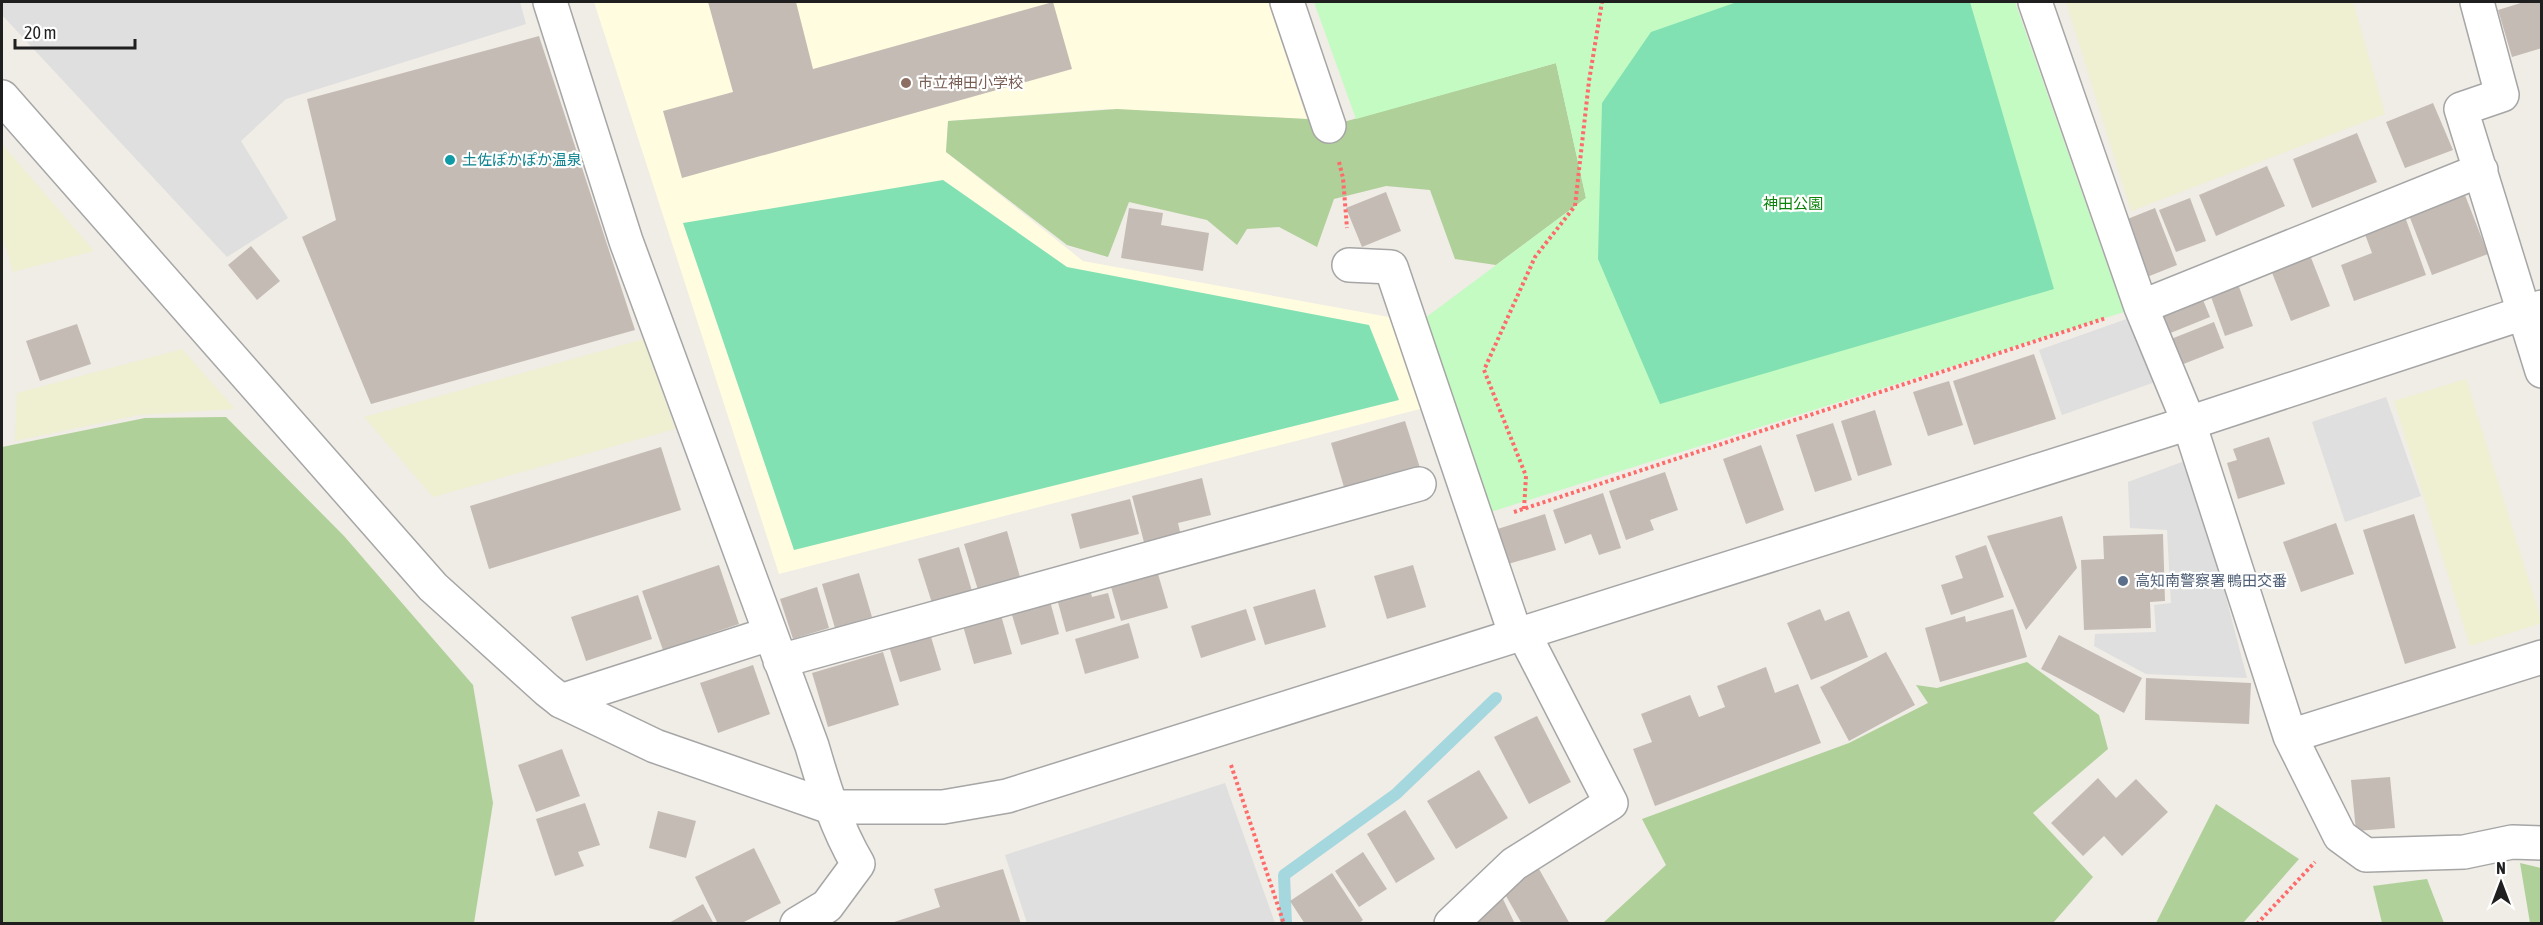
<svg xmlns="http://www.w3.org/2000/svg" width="2543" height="925" viewBox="0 0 2543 925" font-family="'Asap Condensed','Noto Sans JP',sans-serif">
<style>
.education{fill:#fffce0}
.farmland{fill:#efefd1}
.forest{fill:#afd099}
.park{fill:#c3fbc2}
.pitch{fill:#82e1b3}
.parking{fill:#dfdfdf}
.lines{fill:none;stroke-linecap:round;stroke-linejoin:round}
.stream{stroke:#a5d7df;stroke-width:12}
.building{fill:#c5bbb5}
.minor-casing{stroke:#a6a6a6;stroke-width:36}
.tertiary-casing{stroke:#a6a6a6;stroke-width:36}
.path{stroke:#fd6b6a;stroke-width:4;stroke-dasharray:3 3;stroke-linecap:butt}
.minor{stroke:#fff;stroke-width:33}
.tertiary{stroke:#fff;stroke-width:33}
.education-dot{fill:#8d6e63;stroke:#fff;stroke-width:2}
.culture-dot{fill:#0f9aa8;stroke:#fff;stroke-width:2}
.service-dot{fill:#5c6f8a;stroke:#fff;stroke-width:2}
.labels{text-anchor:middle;stroke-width:4.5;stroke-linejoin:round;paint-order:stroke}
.education-label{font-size:15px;fill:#785e54;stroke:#fff;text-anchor:start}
.culture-label{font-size:15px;fill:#0d838f;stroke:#fff;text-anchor:start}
.park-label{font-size:15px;fill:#0b8209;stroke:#fff}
.service-label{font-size:15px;fill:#4e5e75;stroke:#fff;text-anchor:start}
</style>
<rect width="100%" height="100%" fill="#f0ece6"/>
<path class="education" d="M594,2H1268L1307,119L1107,109L948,121L946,152L1083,261L1389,317L1424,408L779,574Z"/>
<path class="farmland" d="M2066,2H2353L2385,114L2131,211Z
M2,144L94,251L13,272L2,234Z
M644,339L675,429L433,497L364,417Z
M182,349L235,409L139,415L15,441L17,393Z
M2466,379L2542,623L2470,646L2394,401Z"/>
<path class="forest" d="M1556,63L1586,198L1496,265L1455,259L1430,190L1386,186L1334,199L1317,247L1279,227L1247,229L1237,245L1207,220L1129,202L1108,257L1067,245L946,152L948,121L1117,109L1307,119L1329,126Z
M226,417L344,536L473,685L493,803L474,923H2V447L145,418Z
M2027,662L2099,715L2108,749L2033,813L2093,877L2053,923H1603L1666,865L1642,819L1849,743L1928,703L1916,685L1937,688Z
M2216,804L2299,859L2243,923H2156Z
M2520,863L2541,868V923H2530Z
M2427,879L2444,923H2382L2373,886Z"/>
<path class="park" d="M1314,2H2015L2124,312L1478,516L1417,324L1586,198L1556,63L1356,119Z"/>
<path class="pitch" d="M1737,2H1970L2054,289L1660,404L1598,259L1602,103L1651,32Z
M943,180L1067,267L1369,325L1399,400L794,550L683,223Z"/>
<path class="parking" d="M2,2H520L526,24L286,99L241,141L288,218L227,257L2,15Z
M2135,316L2158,381L2062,415L2039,350Z
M2386,397L2421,496L2345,522L2312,422Z
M2190,459L2247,678L2146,674L2094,646L2095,634L2156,632L2154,605L2171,603L2167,530L2130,528L2128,482Z
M1225,783L1275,923H1027L1005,855Z"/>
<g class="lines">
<path class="stream" d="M1286,924L1284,875L1396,794L1496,698"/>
</g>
<path class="building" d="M708,2H796L813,69L1053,2L1072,69L682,178L663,111L733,92Z
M2524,2H2542V48L2512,57L2498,10Z
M539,36L635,330L371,404L302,237L336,220L307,99Z
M2433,103L2453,150L2405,168L2386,122Z
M2357,133L2377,182L2312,208L2293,159Z
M2267,166L2285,206L2216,236L2199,195Z
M2463,190L2488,254L2432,275L2407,210Z
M1386,192L1401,231L1362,247L1346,208Z
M2190,198L2206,241L2176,252L2159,210Z
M1129,208L1163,213L1161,225L1209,233L1203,271L1121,258Z
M2155,208L2177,265L2142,279L2120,222Z
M2404,214L2426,275L2354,301L2341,265L2372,253L2363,229Z
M251,246L280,281L257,300L228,265Z
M2308,250L2330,306L2291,321L2269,265Z
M2238,284L2253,326L2225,336L2210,294Z
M2199,290L2210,317L2168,334L2157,307Z
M2214,322L2224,348L2181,365L2171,339Z
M77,324L91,364L40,381L26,341Z
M2034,354L2056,419L1974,445L1953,381Z
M1949,381L1963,425L1928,436L1913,392Z
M1875,410L1892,465L1858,476L1841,421Z
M1405,421L1421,471L1346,494L1331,443Z
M1833,423L1852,480L1815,492L1796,435Z
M2269,437L2285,484L2238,499L2227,463L2237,460L2233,449Z
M1761,445L1784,510L1746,524L1723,459Z
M661,447L681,510L489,569L470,506Z
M1665,472L1678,510L1650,520L1654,530L1626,540L1609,491Z
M1202,478L1211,515L1178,523L1182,540L1146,550L1132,496Z
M1603,493L1621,548L1599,555L1591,534L1565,544L1553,510Z
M1130,499L1139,534L1080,549L1071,514Z
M1545,514L1556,550L1498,567L1488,532Z
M2414,514L2456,648L2405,664L2363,530Z
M2062,516L2077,568L2026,630L1987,536Z
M2336,523L2354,574L2301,592L2283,542Z
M1007,531L1020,577L978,590L964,544Z
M2163,534L2165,601L2150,602L2151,628L2084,630L2081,560L2104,559L2103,536Z
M1986,545L2004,597L1951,615L1941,585L1963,578L1955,556Z
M959,547L972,591L932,603L918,559Z
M719,565L739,624L663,650L642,591Z
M1413,565L1426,607L1387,619L1374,576Z
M1156,567L1168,608L1121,621L1109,580Z
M859,573L872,617L835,628L822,584Z
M1089,586L1092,597L1108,593L1115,618L1066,632L1056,595Z
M817,587L829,628L793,639L780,599Z
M1315,589L1326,627L1265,645L1253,607Z
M1048,594L1059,634L1021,645L1009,605Z
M638,595L652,639L586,661L571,617Z
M999,608L1012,654L974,664L961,619Z
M1246,609L1256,640L1201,658L1191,626Z
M1820,609L1825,621L1849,611L1868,657L1811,680L1787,623Z
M2013,609L2027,657L1940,682L1925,628L1965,616L1966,622Z
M1129,623L1139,658L1085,674L1075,639Z
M928,627L941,670L900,682L887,640Z
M2059,635L2142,678L2124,713L2041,669Z
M883,652L899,705L828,727L812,673Z
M1886,652L1915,705L1849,741L1820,687Z
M753,665L770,714L718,733L700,683Z
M1766,667L1775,693L1798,684L1821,743L1655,806L1633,749L1652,742L1641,714L1690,695L1699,717L1725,707L1717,686Z
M2146,678L2251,683L2249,724L2145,720Z
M1537,716L1571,782L1529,804L1494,737Z
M562,749L580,796L536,812L518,765Z
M1479,770L1508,818L1456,849L1427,801Z
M2390,777L2395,828L2356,831L2351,780Z
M2098,778L2116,798L2136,779L2168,812L2122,856L2104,836L2083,856L2051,823Z
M585,803L600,845L578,852L584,866L555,876L536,819Z
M1405,810L1435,859L1396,883L1367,834Z
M658,811L696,821L686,858L649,848Z
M754,848L781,903L740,924H718L695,877Z
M1363,852L1387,889L1359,907L1335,871Z
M1003,869L1021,924H888L940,907L934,889Z
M1539,869L1570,924H1522L1502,889Z
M1332,873L1363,920L1358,924H1305L1290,901Z
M1503,899L1515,924H1479L1474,914Z
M703,904L714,924H667Z"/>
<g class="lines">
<g class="minor-casing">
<path id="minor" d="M550,2L626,241L812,746C824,787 836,827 858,864L827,906L797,924
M1287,2L1329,126
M2035,2L2141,307L2189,423L2290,736L2340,836L2366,855L2464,852L2512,842L2542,843
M2477,2L2502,95L2461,109L2542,371
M1349,265L1391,267L1516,636
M2141,307L2481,170
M780,661L1419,484
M561,701L769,634
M2290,736L2542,657
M1451,924L1514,864L1611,803L1524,634"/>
</g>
<g class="tertiary-casing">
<path id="tertiary" d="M2,97L433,587L547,690L561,701L655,746L830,807H943L1007,796L2189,423L2542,307"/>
</g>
<path class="path" d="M1339,162L1343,178L1347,228
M1524,509L1526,476L1484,370L1535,257L1575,206L1589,81L1602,2
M1514,512L2106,318
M1231,765L1284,924
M2257,924L2315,862"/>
<use href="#minor" class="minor"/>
<use href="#tertiary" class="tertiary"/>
</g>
<circle class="education-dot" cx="906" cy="83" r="6"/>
<circle class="culture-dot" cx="450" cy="160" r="6"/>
<circle class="service-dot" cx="2123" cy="581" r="6"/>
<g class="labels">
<g class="education-label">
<text x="918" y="88">市立神田小学校</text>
</g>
<g class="culture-label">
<text x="462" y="165">土佐ぽかぽか温泉</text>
</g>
<g class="park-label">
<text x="1793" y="209">神田公園</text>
</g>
<g class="service-label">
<text x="2135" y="586">高知南警察署 鴨田交番</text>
</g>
</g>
<rect width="2543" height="925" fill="none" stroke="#1f1f1f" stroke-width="6"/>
<g transform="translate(2501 883)" stroke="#ffffff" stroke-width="4.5" paint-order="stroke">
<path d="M0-4.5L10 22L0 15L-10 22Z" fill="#1f1f1f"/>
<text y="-9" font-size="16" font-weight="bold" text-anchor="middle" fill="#1f1f1f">N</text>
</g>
<path d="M15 39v9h120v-9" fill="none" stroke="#1f1f1f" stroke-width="3"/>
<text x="24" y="39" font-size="18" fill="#1f1f1f" stroke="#ffffff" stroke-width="4.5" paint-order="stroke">20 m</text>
</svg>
